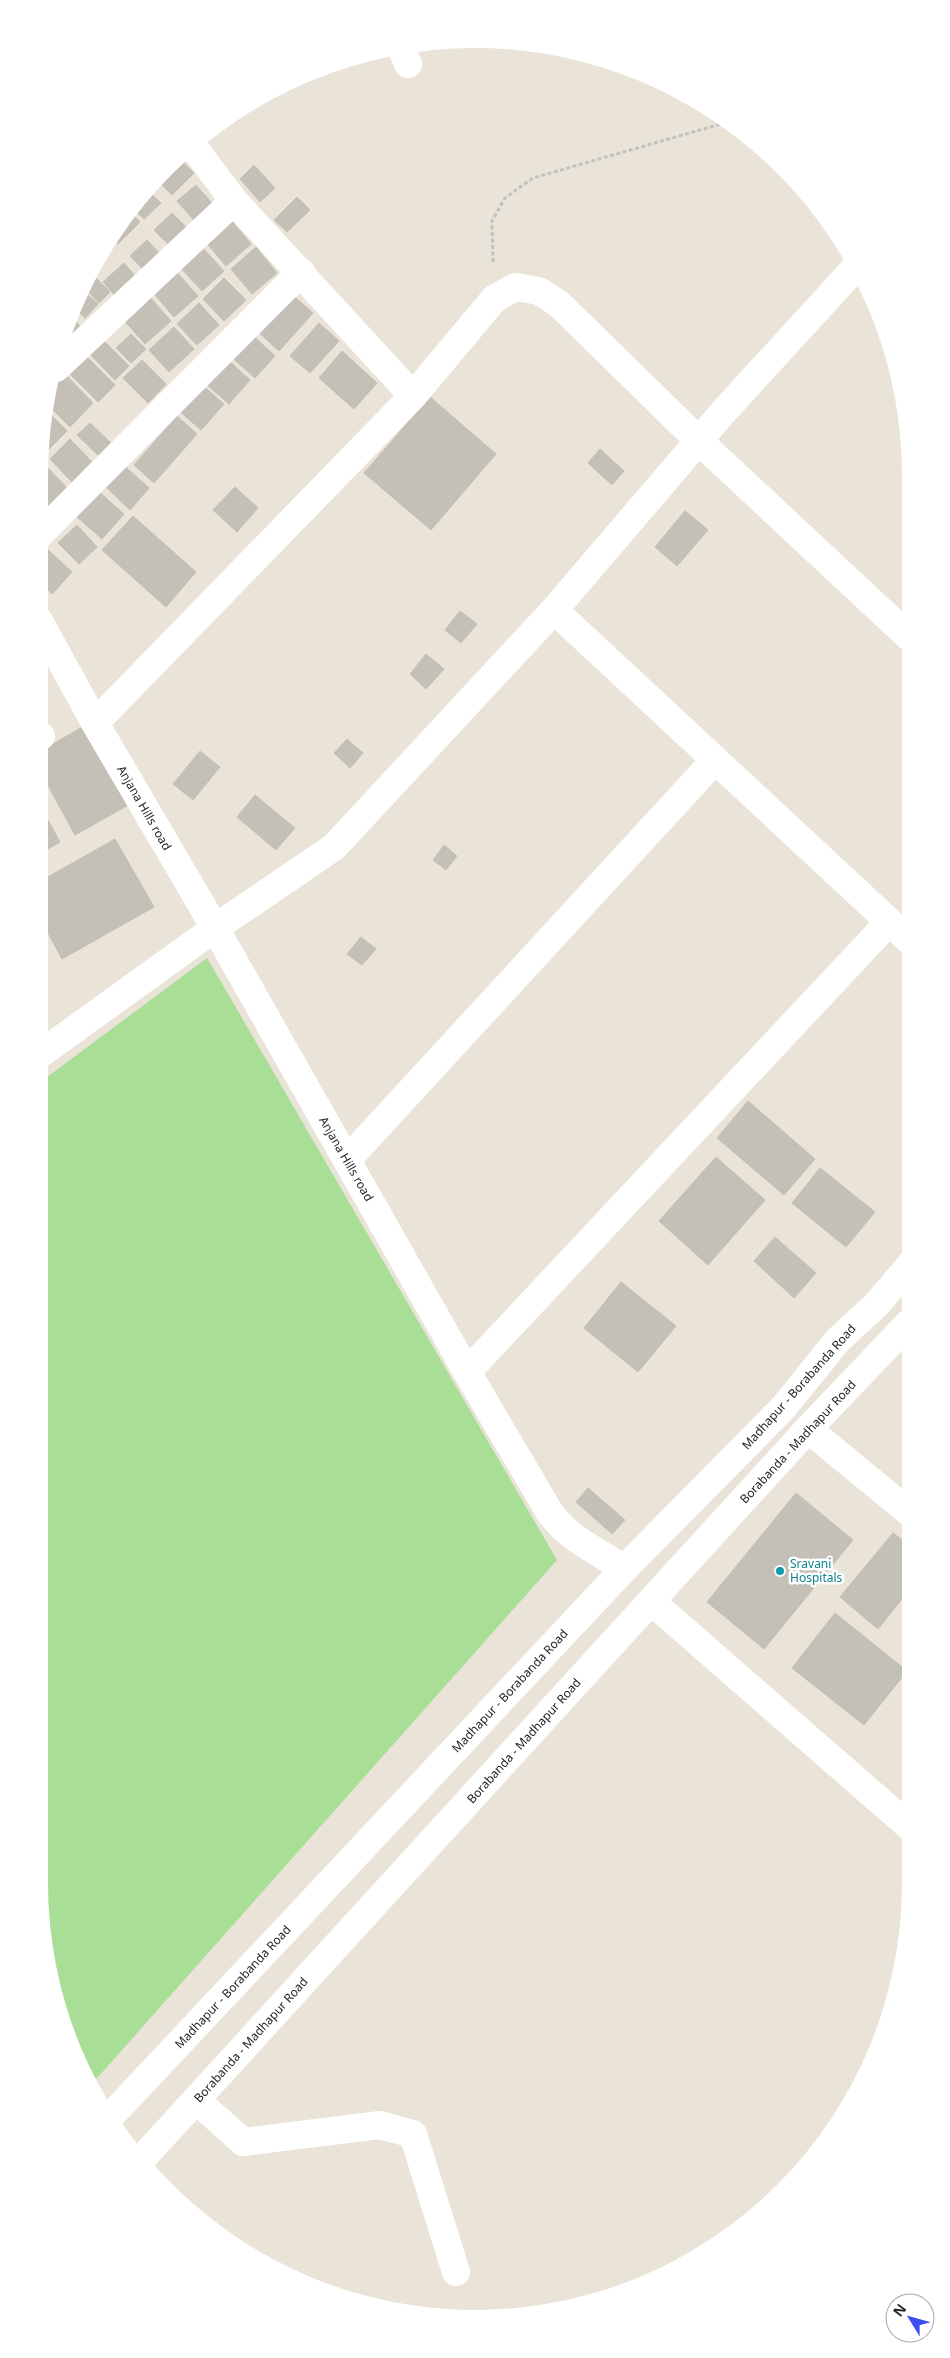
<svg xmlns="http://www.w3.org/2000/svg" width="950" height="2358" viewBox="0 0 950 2358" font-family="'Noto Sans',sans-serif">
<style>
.green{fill:#a8de96}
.building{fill:#c4c0b8;stroke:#c4bfb2}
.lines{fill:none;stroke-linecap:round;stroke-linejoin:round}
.path{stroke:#c2c2c2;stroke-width:3;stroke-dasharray:4 2.5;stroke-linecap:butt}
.minor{stroke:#fff;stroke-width:28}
.tertiary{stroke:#fff;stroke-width:28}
.culture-dot{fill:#0f9aa8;stroke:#fff;stroke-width:2}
.labels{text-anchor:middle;stroke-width:5;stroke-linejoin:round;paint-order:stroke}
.street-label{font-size:12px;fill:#262626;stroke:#fff}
.culture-label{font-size:12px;fill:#0d838f;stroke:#fff;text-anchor:start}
</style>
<rect width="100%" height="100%" fill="#e9e3d8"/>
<path class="green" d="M207,958L557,1560L90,2086L62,2023L39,1883V1083Z"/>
<path class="building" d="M179,158L194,173L172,195L156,179Z
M254,165L275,188L260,202L240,179Z
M196,185L218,210L199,226L177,201Z
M146,189L161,203L144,219L132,208Z
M297,197L310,210L287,232L274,220Z
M130,212L140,222L118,244L111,238Z
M172,213L193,234L175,251L154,230Z
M229,218L251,244L226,266L204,240Z
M147,240L162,256L145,271L130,256Z
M200,245L224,271L202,291L178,265Z
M256,247L277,273L252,294L231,269Z
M124,263L138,279L117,298L103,282Z
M173,268L198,296L174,317L150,289Z
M90,272L110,292L99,303L84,287Z
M224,278L246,300L224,321L203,299Z
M288,291L313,313L279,351L255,329Z
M85,292L98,304L85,318L74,308Z
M148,295L171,321L145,344L122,318Z
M199,303L219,325L197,345L177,324Z
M71,316L80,326L62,343V335Z
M319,323L339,341L310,373L290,356Z
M174,327L194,349L169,372L149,350Z
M249,332L275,356L255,378L228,354Z
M131,334L146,349L131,363L116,348Z
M100,337L129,366L115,380L86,350Z
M342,351L377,383L354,409L319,378Z
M85,355L115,385L98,402L68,372Z
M227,359L250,380L229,404L205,383Z
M142,360L166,384L148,403L123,378Z
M61,370L93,403L70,427L50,407L55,376Z
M200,383L224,404L201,430L177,409Z
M430,397L496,454L431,530L364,473Z
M49,413L67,431L42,456Z
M177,416L197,434L154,483L134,465Z
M90,423L112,444L100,457L77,435Z
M70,439L92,462L72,482L50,459Z
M600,449L624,471L612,485L588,463Z
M122,464L149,488L130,510L104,485Z
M46,466L70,491L48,513L39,504V472Z
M235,487L258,508L237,532L213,510Z
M98,491L124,514L102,539L76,516Z
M685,511L708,530L677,566L655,547Z
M133,516L196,572L166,607L102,550Z
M77,525L97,547L79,564L58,543Z
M47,549L72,572L52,594L39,581V558Z
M460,611L477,624L461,643L445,630Z
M426,654L444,669L426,689L410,674Z
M93,721L132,803L75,835L39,769V752Z
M347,739L363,753L350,768L334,753Z
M200,751L220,767L193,800L173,784Z
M255,795L295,828L276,850L237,817Z
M39,804L60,842L39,854Z
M115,839L154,907L62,959L39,916V882Z
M444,845L457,856L446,870L433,860Z
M361,937L376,949L362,965L347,954Z
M748,1101L815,1159L784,1195L717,1138Z
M716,1157L765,1200L708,1265L659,1221Z
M820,1168L875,1212L846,1247L792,1203Z
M775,1237L816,1273L794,1298L754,1261Z
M621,1282L676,1326L638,1372L584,1328Z
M588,1488L625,1520L612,1534L576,1502Z
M796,1493L853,1540L764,1649L707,1602Z
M893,1533L910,1546V1589L878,1629L840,1597Z
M835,1613L907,1671L864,1725L792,1668Z"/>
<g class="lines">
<path class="path" d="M493,262L492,221L505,198L533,178L728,122"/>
<path class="minor" d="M401,47L408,64
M192,145L234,201L413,396
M56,368L234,201
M39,535L301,272
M554,610L909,940
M39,621L95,723L413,396L495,298L516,287L539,291L559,304L698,440L908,636
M95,723L215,928L467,1372L550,1513C570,1540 597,1550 624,1569
M39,737L41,736
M39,1055L215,928L334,847L554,610L725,410L856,267
M347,1160L715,760
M467,1372L889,922
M808,1429L910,1513
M652,1602L911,1828
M196,2100L243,2142L380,2125L413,2134L456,2272"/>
<path class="tertiary" d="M109,2118L624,1569L783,1408L838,1340L876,1305L910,1265
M140,2161L808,1429L910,1322"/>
</g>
<circle class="culture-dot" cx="780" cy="1571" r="5"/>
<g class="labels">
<g class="street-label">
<text transform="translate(144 808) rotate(60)" y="4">Anjana Hills road</text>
<text transform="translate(346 1159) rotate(60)" y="4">Anjana Hills road</text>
<text transform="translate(799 1387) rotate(-48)" y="4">Madhapur - Borabanda Road</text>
<text transform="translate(798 1442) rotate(-47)" y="4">Borabanda - Madhapur Road</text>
<text transform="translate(510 1691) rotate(-47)" y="4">Madhapur - Borabanda Road</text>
<text transform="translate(524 1741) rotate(-48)" y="4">Borabanda - Madhapur Road</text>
<text transform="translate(233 1987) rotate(-47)" y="4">Madhapur - Borabanda Road</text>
<text transform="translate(251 2040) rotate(-48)" y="4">Borabanda - Madhapur Road</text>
</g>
<g class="culture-label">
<text x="790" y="1568">Sravani<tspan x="790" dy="14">Hospitals</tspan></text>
</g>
</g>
<path d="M0 0H950V2358H0ZM475 48H475A427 427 0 0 1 902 475V1883A427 427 0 0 1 475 2310H475A427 427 0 0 1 48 1883V475A427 427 0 0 1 475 48Z" fill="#fff" fill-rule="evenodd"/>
<g transform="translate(910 2318) rotate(307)"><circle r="24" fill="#ffffff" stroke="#a8a8a8"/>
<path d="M0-4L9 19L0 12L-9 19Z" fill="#3d4ef1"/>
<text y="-8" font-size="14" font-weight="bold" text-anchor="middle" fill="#262626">N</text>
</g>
</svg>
